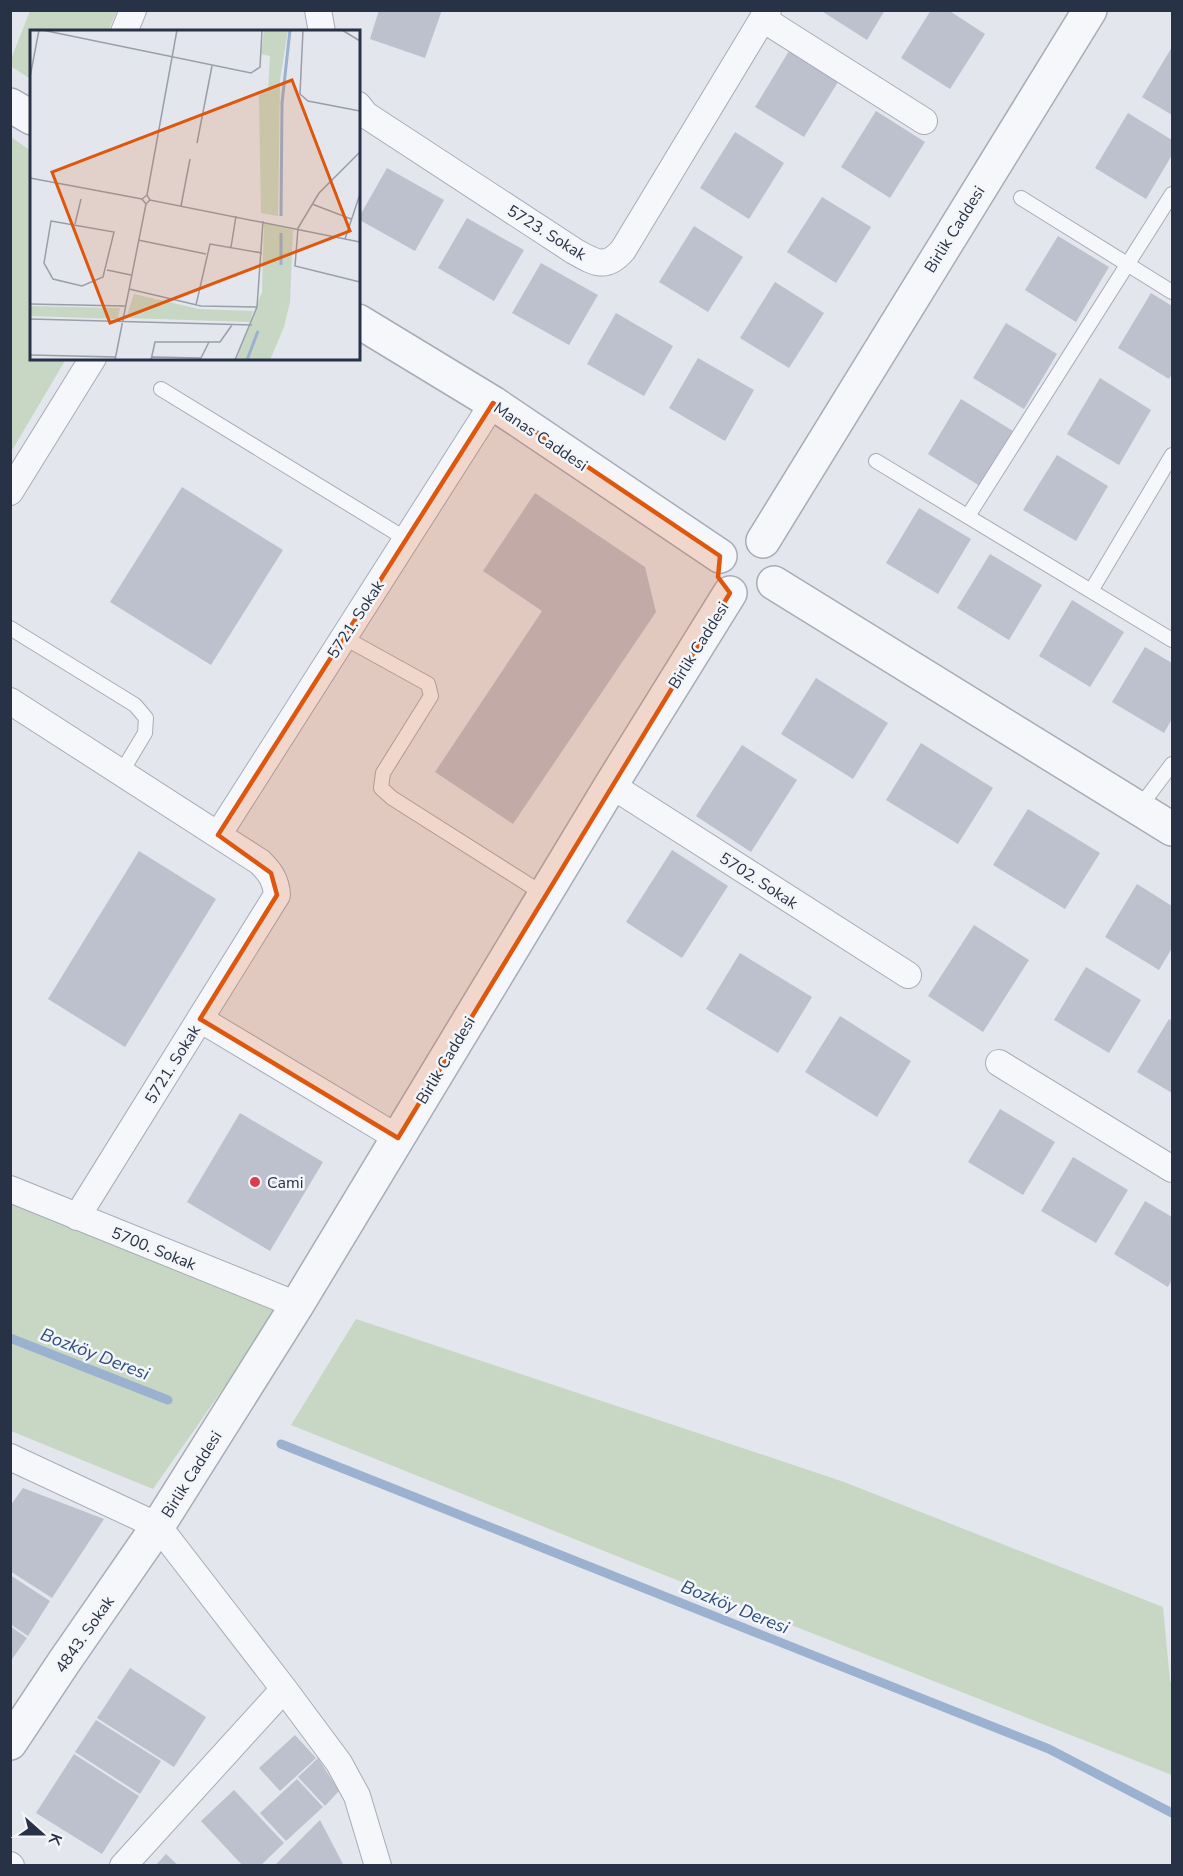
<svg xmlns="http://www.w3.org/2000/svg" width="1183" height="1876" viewBox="0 0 1183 1876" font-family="'Nunito Sans',sans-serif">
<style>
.green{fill:#c7d7c3}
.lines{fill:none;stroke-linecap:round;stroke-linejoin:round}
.stream{stroke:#9ab1cf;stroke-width:9}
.building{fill:#bcc1cd}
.service-casing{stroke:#a7acb7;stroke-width:16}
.minor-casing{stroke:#a7acb7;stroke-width:28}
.tertiary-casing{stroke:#a7acb7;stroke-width:36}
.service{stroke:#f6f7fa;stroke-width:14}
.minor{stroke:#f6f7fa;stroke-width:26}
.tertiary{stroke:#f6f7fa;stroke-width:33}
.marked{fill:#de570f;fill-opacity:0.2;stroke:#de570f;stroke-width:4.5;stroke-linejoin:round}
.poi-dot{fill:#dc3d4d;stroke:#f3f5f9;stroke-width:2}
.labels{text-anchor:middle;stroke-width:5;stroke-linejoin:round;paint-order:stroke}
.street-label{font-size:16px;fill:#283246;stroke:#f3f5f9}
.poi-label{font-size:16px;fill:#283246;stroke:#f3f5f9;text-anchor:start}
.water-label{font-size:18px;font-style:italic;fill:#2e4e7f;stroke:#f3f5f9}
.inset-river{fill:none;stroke:#9ab1cf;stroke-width:3}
.inset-road{fill:none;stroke:#989eaa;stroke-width:1.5}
.view{fill:#de570f;fill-opacity:0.15;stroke:#de570f;stroke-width:3}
.inset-edge{fill:none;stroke:#283246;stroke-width:3}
</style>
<rect width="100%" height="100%" fill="#e3e6ec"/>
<path class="green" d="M30,11V10L117,11L108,31L32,32L31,79L10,66L11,59Z
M11,137L31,151L32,358L66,359L11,452Z
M10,1197L278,1310L153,1489L11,1431Z
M356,1319L844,1482L1163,1607L1170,1681L1172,1683V1775L639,1565L291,1425Z"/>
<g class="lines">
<path class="stream" d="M10,1338L168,1400
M281,1444L1049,1749L1172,1813"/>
</g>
<path class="building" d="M379,10H442L425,58L370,39Z
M820,10H885L867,40Z
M931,10H948L985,34L950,89L901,58Z
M1172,47V115L1142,97Z
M789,51L838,82L804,137L755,107Z
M876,111L925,142L890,198L841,167Z
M1128,113L1172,140V155L1146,199L1095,168Z
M735,132L784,163L749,219L700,188Z
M387,168L444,200L415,251L358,219Z
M822,197L871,227L836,283L787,252Z
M467,218L524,250L494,301L438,268Z
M694,226L743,257L708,312L659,282Z
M1058,236L1109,267L1076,322L1025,290Z
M541,263L598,295L569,345L512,313Z
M775,282L824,313L789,368L740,338Z
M1151,293L1172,306V374L1169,379L1118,348Z
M616,313L673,346L644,396L587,364Z
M1006,323L1057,354L1024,409L973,378Z
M698,358L754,390L725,441L669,408Z
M1100,378L1151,410L1119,465L1067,434Z
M961,399L1013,431L980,486L928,454Z
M1057,455L1108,486L1076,541L1023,510Z
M182,487L283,550L211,665L110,602Z
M535,493L645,567L656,612L513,824L435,772L542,611L483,571Z
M919,508L971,539L938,594L886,563Z
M990,554L1042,585L1009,640L957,608Z
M1072,600L1124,632L1090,687L1039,656Z
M1145,647L1172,663V719L1164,733L1112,702Z
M816,678L888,723L853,779L781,734Z
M921,743L993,788L958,844L886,800Z
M742,745L797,780L751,852L696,816Z
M1028,809L1100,853L1065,909L993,865Z
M672,850L728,886L682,958L626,922Z
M139,851L216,899L125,1047L48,999Z
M1137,884L1172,906V948L1159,970L1105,937Z
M974,925L1029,960L983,1032L928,996Z
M740,953L812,997L778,1053L706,1009Z
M1086,967L1141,1000L1109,1053L1054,1020Z
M840,1016L911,1061L877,1117L805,1072Z
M1169,1019L1172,1021V1093L1137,1072Z
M1000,1109L1055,1142L1023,1195L968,1162Z
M240,1113L323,1162L270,1251L187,1202Z
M1073,1157L1128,1190L1096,1243L1041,1211Z
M1145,1201L1172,1217V1280L1168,1287L1114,1254Z
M23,1488L104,1519L52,1598L10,1571V1506Z
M10,1575L50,1601L28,1636L10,1624Z
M10,1626L27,1638L10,1662Z
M130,1668L206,1717L174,1767L97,1718Z
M96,1720L161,1761L140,1794L75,1752Z
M295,1735L316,1758L280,1791L259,1768Z
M74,1754L139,1796L102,1854L36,1813Z
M318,1758L339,1791L325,1806L298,1777Z
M297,1779L323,1807L286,1841L260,1813Z
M234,1790L284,1843L260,1866H243L201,1821Z
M320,1820L344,1866H277L276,1864Z
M166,1854L179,1866H155Z"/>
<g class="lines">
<g class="service-casing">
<path id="service" d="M1021,198L1172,292
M161,389L406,539
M876,461L1172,640
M968,516L1172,194
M1091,591L1172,455
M10,628L135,705L146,718L145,733L121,773
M343,637L428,684L431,696L383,773L381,788L392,798L545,895
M1139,808L1172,764"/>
</g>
<g class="minor-casing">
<path id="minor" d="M318,10L322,32
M763,19L924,121
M124,32L133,10
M358,105L366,115L574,251C595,263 606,270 623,250L768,10
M10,492L93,358
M10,701L260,862C270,872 276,880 277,895L77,1217
M611,785L908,975
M218,835L493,403
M200,1019L398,1138
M999,1063L1172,1169
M10,1189L297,1305
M10,1457L158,1526L284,1689L339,1763L357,1796L378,1866
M10,1865L11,1866
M123,1866L284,1689"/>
</g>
<g class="tertiary-casing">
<path id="tertiary" d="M10,105L32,118
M358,321L493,403L720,556
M763,541L1090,10
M774,583L1172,829
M10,1743L64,1662L158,1526L297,1305L611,785L730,593"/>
</g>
<use href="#service" class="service"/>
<use href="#minor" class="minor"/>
<use href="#tertiary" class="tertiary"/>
</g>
<path class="marked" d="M493,403L720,556L718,577L730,593L398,1138L200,1019L277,895L271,873L218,835Z"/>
<circle class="poi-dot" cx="255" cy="1182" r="6"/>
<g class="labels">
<g class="street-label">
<text transform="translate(954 229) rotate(-58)" y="6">Birlik Caddesi</text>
<text transform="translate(547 232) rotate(32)" y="6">5723. Sokak</text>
<text transform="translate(541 436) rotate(34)" y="6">Manas Caddesi</text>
<text transform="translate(355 619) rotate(-57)" y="6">5721. Sokak</text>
<text transform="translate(698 645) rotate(-58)" y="6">Birlik Caddesi</text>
<text transform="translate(759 880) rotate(33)" y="6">5702. Sokak</text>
<text transform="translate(445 1060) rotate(-59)" y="6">Birlik Caddesi</text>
<text transform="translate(172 1064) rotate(-58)" y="6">5721. Sokak</text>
<text transform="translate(154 1248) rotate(22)" y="6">5700. Sokak</text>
<text transform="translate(191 1474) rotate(-58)" y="6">Birlik Caddesi</text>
<text transform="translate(84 1634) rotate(-55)" y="6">4843. Sokak</text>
</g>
<g class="poi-label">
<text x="267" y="1188">Cami</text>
</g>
<g class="water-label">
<text transform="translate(95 1354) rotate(21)" y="6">Bozköy Deresi</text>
<text transform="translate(735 1607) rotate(22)" y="6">Bozköy Deresi</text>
</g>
</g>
<g transform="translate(30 30)">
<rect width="330" height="330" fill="#e3e6ec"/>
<path d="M234,0H258L250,50L248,186L231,183L229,65L238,61L240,26L231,24ZM234,193L263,200L260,272L254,297L240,330H206L232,262ZM104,264L169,279L223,281L220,292L96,288ZM0,276L90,278L88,289L0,286Z" fill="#c7d7c3"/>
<path class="inset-river" d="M251,186L252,73L260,0M251,235V203M217,330L228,301"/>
<path class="inset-road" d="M12,0L221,43L230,37L232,0M273,0L270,64L278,71L330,81M312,0L330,11M0,47L9,0M167,113L182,36M330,122L289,163L268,198L265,236L330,252M0,148L112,169M117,165L147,0M120,170L117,165L112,169L116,174L120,170L330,212M282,174L321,189M151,176L160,129M21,191L84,202L73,247L52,256L23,249L14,233ZM45,194L51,169M315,209L330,164M108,210L176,224M201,217L206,186M77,240L101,245M99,259L171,276L227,277M0,274L95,276M166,275L180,214L232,223M0,289L222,295M0,325L86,327M121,327L171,328M85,330L116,174M121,330L125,312H190L202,295M170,330L179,312M205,330L227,277L233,191"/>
<path class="view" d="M262,50L320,201L80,293L22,142Z"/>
<rect width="330" height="330" class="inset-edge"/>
</g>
<rect width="1183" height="1876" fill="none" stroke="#283246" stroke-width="24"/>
<g transform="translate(42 1834) rotate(111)" stroke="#f3f5f9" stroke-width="4.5" paint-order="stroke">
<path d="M0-4.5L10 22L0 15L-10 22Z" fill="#283246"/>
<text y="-9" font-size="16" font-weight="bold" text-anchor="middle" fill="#283246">K</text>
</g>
</svg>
